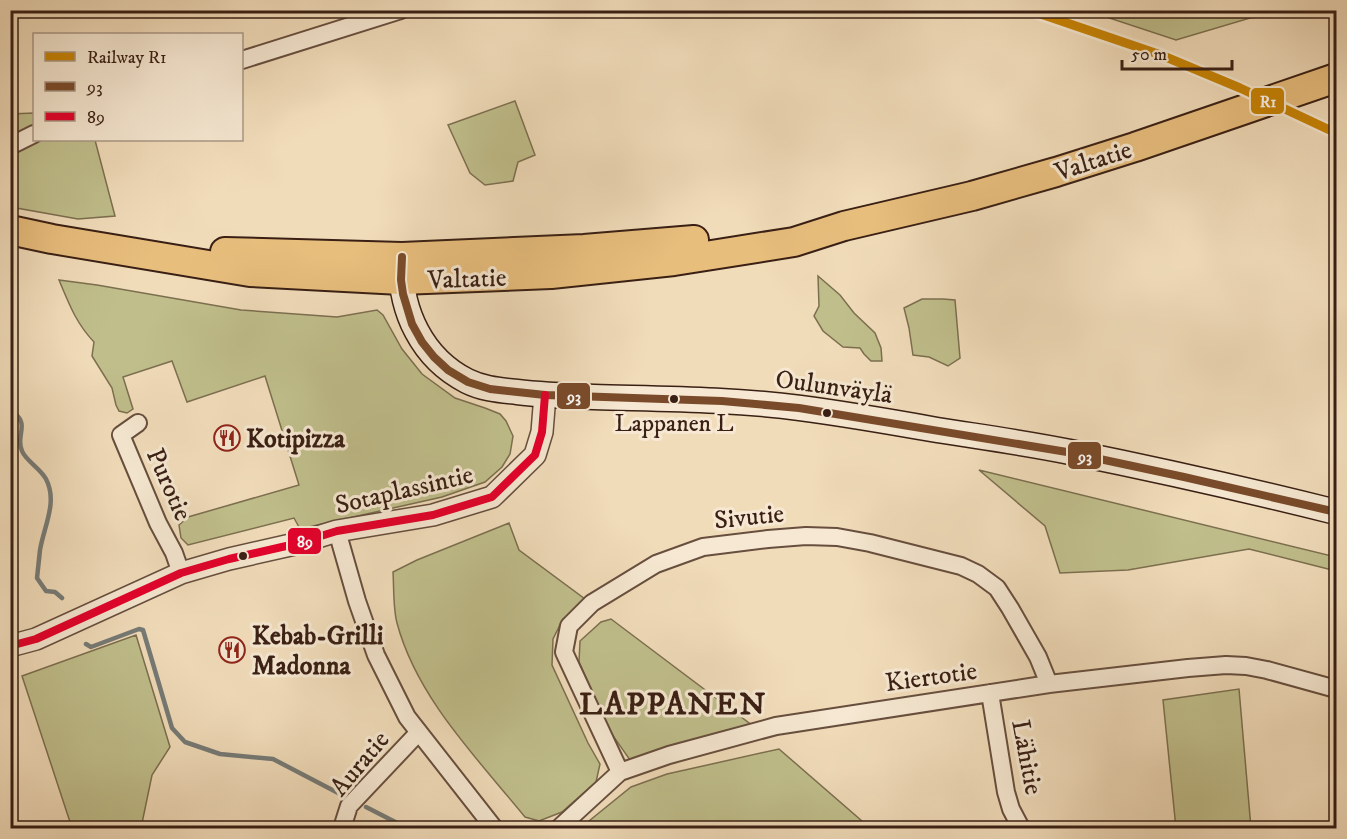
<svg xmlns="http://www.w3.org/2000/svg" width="1347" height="839" viewBox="0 0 1347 839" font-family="'IM FELL DW Pica',serif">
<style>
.green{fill:#c0bf8c;stroke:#7c6f50;stroke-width:1.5}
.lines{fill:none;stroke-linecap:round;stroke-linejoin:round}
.stream{stroke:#767b77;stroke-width:4.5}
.minor-casing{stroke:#674e3e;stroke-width:20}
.tertiary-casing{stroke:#674e3e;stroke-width:24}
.secondary-casing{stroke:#391f14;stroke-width:27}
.trunk-casing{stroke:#391f14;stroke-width:32}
.minor{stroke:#f6e8d2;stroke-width:16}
.tertiary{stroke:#f6e8d2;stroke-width:21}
.secondary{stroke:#f6e8d2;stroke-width:24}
.trunk{stroke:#e8be7d;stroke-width:28}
.bus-1-casing{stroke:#f6e8d2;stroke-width:12}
.bus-2-casing{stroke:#f6e8d2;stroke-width:12}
.bus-1{stroke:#7a4b2a;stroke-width:8}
.bus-2{stroke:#e4002b;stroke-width:8}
.rail-1-casing{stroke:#f6e8d2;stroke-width:14}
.rail-1{stroke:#c88405;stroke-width:9}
.bus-dot{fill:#391f14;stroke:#f6e8d2;stroke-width:2}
.labels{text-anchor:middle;stroke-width:6;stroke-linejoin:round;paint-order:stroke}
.bus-label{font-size:24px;fill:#391f14;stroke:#f6e8d2}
.street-label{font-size:26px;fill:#391f14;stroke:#f6e8d2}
.poi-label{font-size:26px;font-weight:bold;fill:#391f14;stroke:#f6e8d2;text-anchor:start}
.district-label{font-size:32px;font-weight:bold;letter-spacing:1.5px;fill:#391f14;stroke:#f6e8d2}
.line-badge{stroke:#f6e8d2;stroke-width:2}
.badge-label{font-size:16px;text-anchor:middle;font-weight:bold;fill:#fff}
</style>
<rect width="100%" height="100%" fill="#f1dcba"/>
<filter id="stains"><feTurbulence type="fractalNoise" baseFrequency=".00333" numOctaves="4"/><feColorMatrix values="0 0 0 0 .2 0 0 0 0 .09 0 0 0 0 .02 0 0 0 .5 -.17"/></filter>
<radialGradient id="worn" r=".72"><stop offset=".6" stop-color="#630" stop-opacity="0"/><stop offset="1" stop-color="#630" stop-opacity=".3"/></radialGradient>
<path class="green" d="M1088,11V10L1274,11L1176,40Z
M515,101L535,155L518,162L513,181L485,185L470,173L448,125Z
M34,113V140H95L115,216L78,219L11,207L10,114Z
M818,276L840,295L854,313L875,333L881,348L882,361H871L864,354L860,348L843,347L823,331L814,316L819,306Z
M59,280L97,285L241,310L337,317L377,310L383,315L402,349L422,374L455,398L485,408L500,414L506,421L513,436L510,454L502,467L485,482L442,497L300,529L294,518L188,545L181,538L179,525L188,517L299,485L265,376L187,402L172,361L123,377L133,409L127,413L119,411L116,405L112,388L92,356L94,342C76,323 69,304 59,280Z
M922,299H943L955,300L960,358L948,366L929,357L913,355L909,328L904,308Z
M979,470L1336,557V571L1249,549L1128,570L1060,573L1045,526Z
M509,523L519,550L589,602L563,619L553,639L552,665L588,743L600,764L596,782L562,812L539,821L525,817C477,758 417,698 397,623C393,608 394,588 393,572L417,560Z
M611,619L753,726L630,760L611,733L579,662L580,641L601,622Z
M136,635L170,747L152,775L141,828H72L22,676Z
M1239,689L1251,828H1176L1163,700Z
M779,749L870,828H768L763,822L754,828H597L589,821L631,787L667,774Z"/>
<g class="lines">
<path class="stream" d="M10,29L18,10
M10,413H14C30,424 15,437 22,451C26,461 40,468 46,479C58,502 44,526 40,550C39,559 38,569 37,578L46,591L55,592L62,598
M86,644L91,647L139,629L143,630L172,728L185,742L220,754L273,759L342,795
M366,807L407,828"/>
<g class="minor-casing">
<path id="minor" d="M242,60L401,10
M10,146L34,134
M138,423L121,435L158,523L174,553L181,573
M337,531L357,601L376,655L407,717L494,828
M990,693L1006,792L1011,809L1021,828
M620,772L564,652L569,626L592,603L656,564L703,547L768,539L806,536L837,537L870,543L961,566L978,574L997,588L1010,608L1038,657L1049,684
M342,828L349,806L418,733
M559,828L620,772L669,755L776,726L1049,684L1188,668L1226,665L1246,666L1267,670L1336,689"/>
</g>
<g class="tertiary-casing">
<path id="tertiary" d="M10,646L36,639L181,573L229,559L295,544L337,531L433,515L492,497L535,455L542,432L545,395"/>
</g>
<g class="secondary-casing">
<path id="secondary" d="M401,262C400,311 422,358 467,381C483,389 499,390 517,392C542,395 568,396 594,397C662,399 732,399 800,408C846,414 892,422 937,430C981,437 1026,443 1070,452C1159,470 1248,490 1336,512"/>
</g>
<g class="trunk-casing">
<path id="trunk" d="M10,230L52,239L250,272L401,280L551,274L674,261L794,242L844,226L972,196L1056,172L1135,147L1336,78
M225,252L402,257L584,249L694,240"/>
</g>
<use href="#minor" class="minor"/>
<use href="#tertiary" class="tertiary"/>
<use href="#secondary" class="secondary"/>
<use href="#trunk" class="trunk"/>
<g class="bus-1-casing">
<path id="bus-1" d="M402,257L401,280L403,294L412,324L422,342L434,357L448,370L468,382L490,389L545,395L722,401L799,408L1067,452L1184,477L1336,512"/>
</g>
<g class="bus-2-casing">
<path id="bus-2" d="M10,646L36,639L181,573L229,559L295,544L337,531L433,515L492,497L535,455L542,432L545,395"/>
</g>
<use href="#bus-1" class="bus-1"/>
<use href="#bus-2" class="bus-2"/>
<g class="rail-1-casing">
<path id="rail-1" d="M1029,10L1161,55L1240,88L1336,133"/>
</g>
<use href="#rail-1" class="rail-1"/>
</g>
<defs>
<g id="restaurant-ring" transform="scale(1.35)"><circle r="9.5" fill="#f6e8d2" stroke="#8f2418" stroke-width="1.5"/><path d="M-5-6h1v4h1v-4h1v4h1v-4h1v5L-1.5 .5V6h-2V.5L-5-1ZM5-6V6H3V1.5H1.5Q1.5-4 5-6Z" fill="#8f2418"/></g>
</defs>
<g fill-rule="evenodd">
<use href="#restaurant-ring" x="227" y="438"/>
<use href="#restaurant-ring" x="232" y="650"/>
</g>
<g class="bus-dot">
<circle cx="674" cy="399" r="5"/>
<circle cx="827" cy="413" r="5"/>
<circle cx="243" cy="556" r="5"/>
</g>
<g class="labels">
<g class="bus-label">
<text x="674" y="431">Lappanen L</text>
</g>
<g class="street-label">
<text transform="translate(1093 160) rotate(-18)" y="9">Valtatie</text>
<text transform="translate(467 278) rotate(-2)" y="9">Valtatie</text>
<text transform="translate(834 386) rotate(8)" y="9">Oulunväylä</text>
<text transform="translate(170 484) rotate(66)" y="9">Purotie</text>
<text transform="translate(404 489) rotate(-13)" y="9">Sotaplassintie</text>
<text transform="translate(749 516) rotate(-6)" y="9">Sivutie</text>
<text transform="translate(931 676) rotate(-8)" y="9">Kiertotie</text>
<text transform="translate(1028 757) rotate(79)" y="9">Lähitie</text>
<text transform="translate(359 763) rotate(-50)" y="9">Auratie</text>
</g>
<g class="poi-label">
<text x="246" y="447">Kotipizza</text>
<text x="252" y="644">Kebab-Grilli<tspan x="252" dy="30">Madonna</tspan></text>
</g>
<g class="district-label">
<text x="673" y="714">LAPPANEN</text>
</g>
</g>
<g class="line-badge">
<rect x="1250" y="87" width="35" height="28" rx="6" fill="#c88405"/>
<rect x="556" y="382" width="35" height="28" rx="6" fill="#7a4b2a"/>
<rect x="1067" y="441" width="35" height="29" rx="6" fill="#7a4b2a"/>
<rect x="287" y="527" width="35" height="28" rx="6" fill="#e4002b"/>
</g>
<g class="badge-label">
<text x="1268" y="107">R1</text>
<text x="574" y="402">93</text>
<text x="1085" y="462">93</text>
<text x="305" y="547">89</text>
</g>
<rect width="1347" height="839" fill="none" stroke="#f1dcba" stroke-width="36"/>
<rect x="12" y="12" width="1323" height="815" fill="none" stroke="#391f14" stroke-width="3"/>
<rect x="18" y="18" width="1311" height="803" fill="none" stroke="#391f14" stroke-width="1.5"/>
<rect x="33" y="33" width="210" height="108" fill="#f6e8d2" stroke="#aa9886" stroke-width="1.5"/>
<rect x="45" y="52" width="30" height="9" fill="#c88405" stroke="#aa9886" stroke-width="1.5"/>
<text x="87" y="63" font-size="18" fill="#391f14">Railway R1</text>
<rect x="45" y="82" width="30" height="9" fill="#7a4b2a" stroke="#aa9886" stroke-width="1.5"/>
<text x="87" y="93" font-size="18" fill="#391f14">93</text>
<rect x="45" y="112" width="30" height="9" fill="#e4002b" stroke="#aa9886" stroke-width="1.5"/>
<text x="87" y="123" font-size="18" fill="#391f14">89</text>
<path d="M1122 60v9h110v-9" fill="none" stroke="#391f14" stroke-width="3"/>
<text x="1131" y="60" font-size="18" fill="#391f14" stroke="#f6e8d2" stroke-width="4.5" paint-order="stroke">50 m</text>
<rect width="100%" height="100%" filter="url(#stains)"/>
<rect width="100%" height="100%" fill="url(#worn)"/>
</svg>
